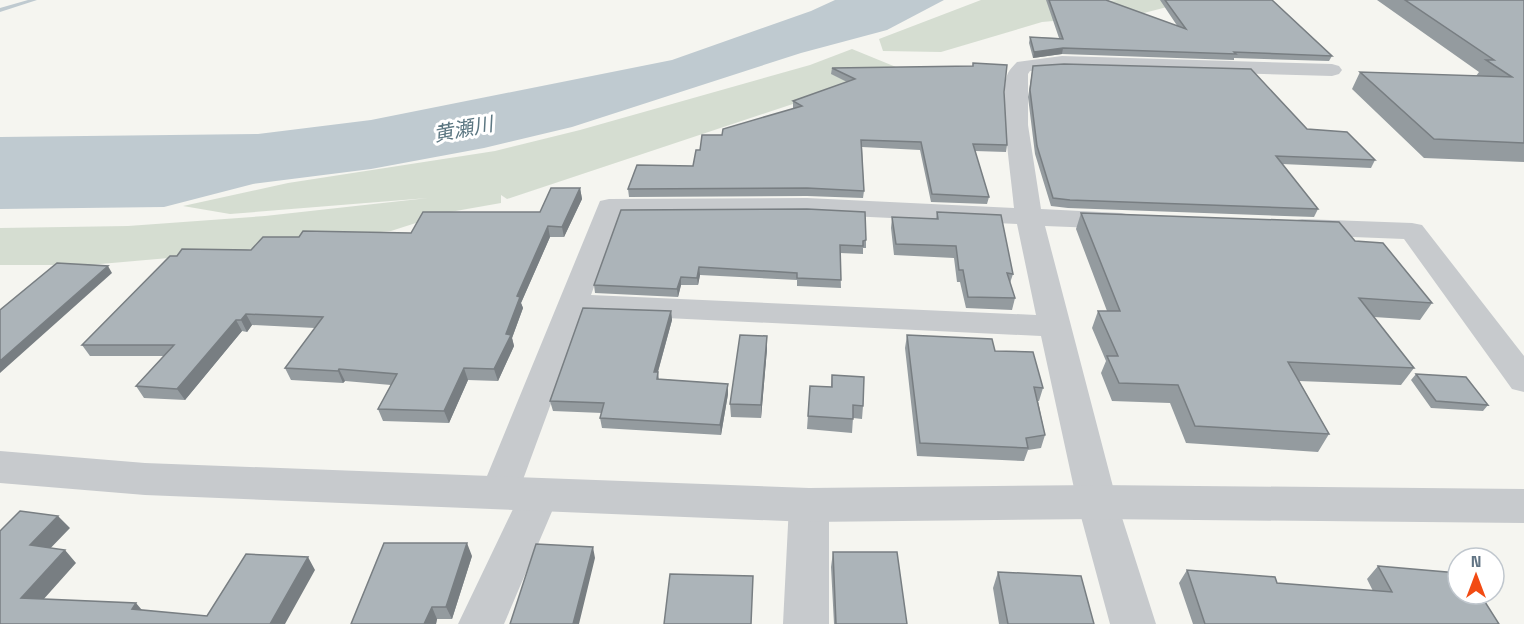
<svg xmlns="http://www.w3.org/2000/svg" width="1524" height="624" viewBox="0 0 1524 624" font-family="'Space Grotesk','Noto Sans JP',sans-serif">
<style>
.green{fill:#d5ddd1}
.water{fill:#bfcad0}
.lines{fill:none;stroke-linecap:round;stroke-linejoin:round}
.stream{fill:#bfcad0;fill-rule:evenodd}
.minor{fill:#c7cacd;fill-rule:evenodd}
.tertiary{fill:#c7cacd;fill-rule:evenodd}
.wall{fill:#949b9f}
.shaded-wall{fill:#787e82}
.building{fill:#acb4b9;stroke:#787e82;stroke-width:1.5}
.labels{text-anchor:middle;stroke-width:6;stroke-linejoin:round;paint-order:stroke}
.far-water-label{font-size:20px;font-style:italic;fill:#5c7782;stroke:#fff}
</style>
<rect width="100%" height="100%" fill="#f5f5f0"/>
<path class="green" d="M981,0H1054L1072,4L1118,0H1167V7L1144,13L1042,22L941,52L883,51L879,39Z
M852,49L896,67L832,91L507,199L501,195V203L450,212L391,231L286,241L237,252L89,265H0V228L128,226L265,216L428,198L230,214L183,206L288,183L495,151L580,130L810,65Z"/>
<path class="water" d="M835,0H944L887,30L801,53L572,127L484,148L371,169L253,184L164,207L0,209V137L258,134L371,120L672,60L811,11Z"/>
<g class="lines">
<path class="stream" d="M28,0H37L0,12V8Z"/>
<path class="minor" d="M1062,56L1332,64L1339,66L1342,70L1339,74L1332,76L1062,68L1030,71L1028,74V125L1041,209L1121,213L1131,215L1135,221L1131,227L1121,229L1045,226L1117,502L1156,624H1110L1077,502L1041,336L584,314L514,504L500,509L486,504L480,493L600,201L609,199L807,198L1014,208C1012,181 998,93 1008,73C1010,69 1014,65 1017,62ZM807,214L1017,224L1036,315L591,295L620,215Z
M1302,219L1412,223L1422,225L1524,356V392L1512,389L1404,239L1302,235L1292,233L1288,227L1292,221Z
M539,479L553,484L559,495L504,624H458L525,484Z
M809,488L823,493L829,505V624H783L789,505L795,493Z"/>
<path class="tertiary" d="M0,451L145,463L809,488L1097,485L1524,489V523L1097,519L809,522L145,495L0,483Z"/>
</g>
<path class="wall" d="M1046,0H1106L1178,27L1160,0H1272L1332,56L1329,61L1234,58V60L1062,54L1033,58L1029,43L1030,37L1059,38Z
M1377,0H1524V162L1424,158L1352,89L1360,72L1476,76L1479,72Z
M1033,66L1307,129L1375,160L1371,168L1282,164L1318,209L1314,217L1068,208L1051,206L1035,154L1028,97Z
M832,68L1004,92L1007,145L1006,152L975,151L989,197L987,204L931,202L920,150L862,147L864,191L863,198L807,196L629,197L628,189L693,166L700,150L722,135L794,108H793V101L847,82L831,74Z
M580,188L582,199L564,237H550L521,303L523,308L512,338L514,346L498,381L468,380L449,423L383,421L378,409L391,385L345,381L343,383L291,380L285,368L315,328L252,325L247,332L242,331L185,400L144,398L136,386L164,356H90L82,345L177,256L251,250L299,237L411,233L540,212Z
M937,212L1013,274L1010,283L1015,298L1012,310L966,308L960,282H957L954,258L894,255L891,228L892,217L936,219Z
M1081,213L1355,241L1432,303L1420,320L1374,317L1414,368L1401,385L1299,381L1329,434L1318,452L1186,443L1170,403L1112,401L1101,373L1106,361L1092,328L1098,311H1107L1076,229Z
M866,240V248H863V254L840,253L841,288L797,286V280L700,275L698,285H681L678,297L595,293L594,285Z
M671,311L672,320L658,372L659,379L728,384V394L721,435L602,428L600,418L602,413L553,411L550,401Z
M907,335L995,351L1043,388L1039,401H1038L1045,435L1041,448L1028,450L1024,461L917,456L905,348Z
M767,349L761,418L731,417L730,404Z
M1416,374L1488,405L1483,411L1431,408L1411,380Z
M832,375L863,406L862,419L853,418L852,433L807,429L810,386L831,387Z
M833,552L907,624H834L831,567Z
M472,556L452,619H437L436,624H351Z
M1378,566L1499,624H1193L1179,583L1187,570L1277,583L1373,591L1367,579Z
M998,572L1094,624H999L993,588Z"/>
<path class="shaded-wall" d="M1063,48L1062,54L1033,58L1034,52Z
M580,188L582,199L564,237L562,227Z
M548,226L550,237L521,303L523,308L512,338L514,346L498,381L494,369L517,296Z
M108,266L112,273L0,373V361Z
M699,267L700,275L698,285L697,278Z
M681,277V285L678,297L677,289Z
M671,311L672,320L655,382L654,372Z
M246,314L252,325L247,332L241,320Z
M236,320L242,331L185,400L177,389Z
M767,336V349L761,418V405Z
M464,368L468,380L449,423L444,411Z
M339,369L345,381L343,383L338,371Z
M728,384V394L721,435L720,425Z
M58,516L70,528L42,557L30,545Z
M467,543L472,556L452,619L446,607Z
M593,547L595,558L579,624H573Z
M65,550L76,563L34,610L21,598Z
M308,557L315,570L285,624H270Z
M136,603L147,616L132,609Z
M432,607L437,619L436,624H424Z"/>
<path class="building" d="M1049,0H1106L1186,29L1165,0H1272L1332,56L1234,52L1236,54L1063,48L1034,52L1030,37L1063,39Z
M1405,0H1524V143L1434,139L1360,72L1512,77L1486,60H1494Z
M973,63L1007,65L1004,92L1007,145L973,144L989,197L932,194L921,142L861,140L864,191L807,188L628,189L637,165L693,166L696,150H700L702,135H722L723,129L802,106L793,101L855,79L832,68L973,66Z
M1064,64L1251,69L1307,129L1347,132L1375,160L1276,156L1318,209L1070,200L1053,198L1037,146L1030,90L1033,66Z
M551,188H580L562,227L548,226L517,296L520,297L506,334L511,335L494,369L464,368L444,411L378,409L397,374L339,369L338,371L285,368L323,317L246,314L241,320H236L177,389L136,386L174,345H82L170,256H177L182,249L251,250L263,237H299L303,231L411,233L423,212H540Z
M807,209L865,212L866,240L863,241V246L840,245L841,280L797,278V273L699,267L697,278L681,277L677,289L594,285L621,210Z
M937,212L1001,215L1013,274L1007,273L1015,298L968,297L963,270H959L956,246L896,244L892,217L938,219Z
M1081,213L1339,222L1355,241L1383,243L1432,303L1359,298L1414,368L1288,362L1329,434L1195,426L1178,385L1119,383L1107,356H1118L1098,311H1120Z
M57,263L108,266L0,361V310Z
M583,308L671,311L654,372H658L657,379L728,384L720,425L600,418L604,403L550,401Z
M740,335L767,336L761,405L730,404Z
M907,335L992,339L995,351L1033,352L1043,388L1034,387L1045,435L1026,438L1028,448L920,443Z
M1416,374L1466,377L1488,405L1436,401Z
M832,375L864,377L863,406L853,405V419L808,416L810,386L832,387Z
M20,511L58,516L30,545L65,550L21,598L136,603L132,609L207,616L246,554L308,557L270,624H0V531Z
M384,543H467L446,607H432L424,624H351Z
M536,544L593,547L573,624H510Z
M833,552H897L907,624H836Z
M1378,566L1458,573V594H1480L1499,624H1205L1187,570L1275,577L1277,583L1392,592Z
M998,572L1081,576L1094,624H1008Z
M670,574L753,576L751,624H664Z"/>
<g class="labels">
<g class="far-water-label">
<text transform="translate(463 129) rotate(-11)" y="7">黄瀬川</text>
</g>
</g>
<g transform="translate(1476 576)"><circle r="28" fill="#ffffff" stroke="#c0c7ce" stroke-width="1.5"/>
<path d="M0-4.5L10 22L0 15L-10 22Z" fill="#f24b13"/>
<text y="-9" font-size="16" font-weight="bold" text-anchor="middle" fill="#617484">N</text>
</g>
</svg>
